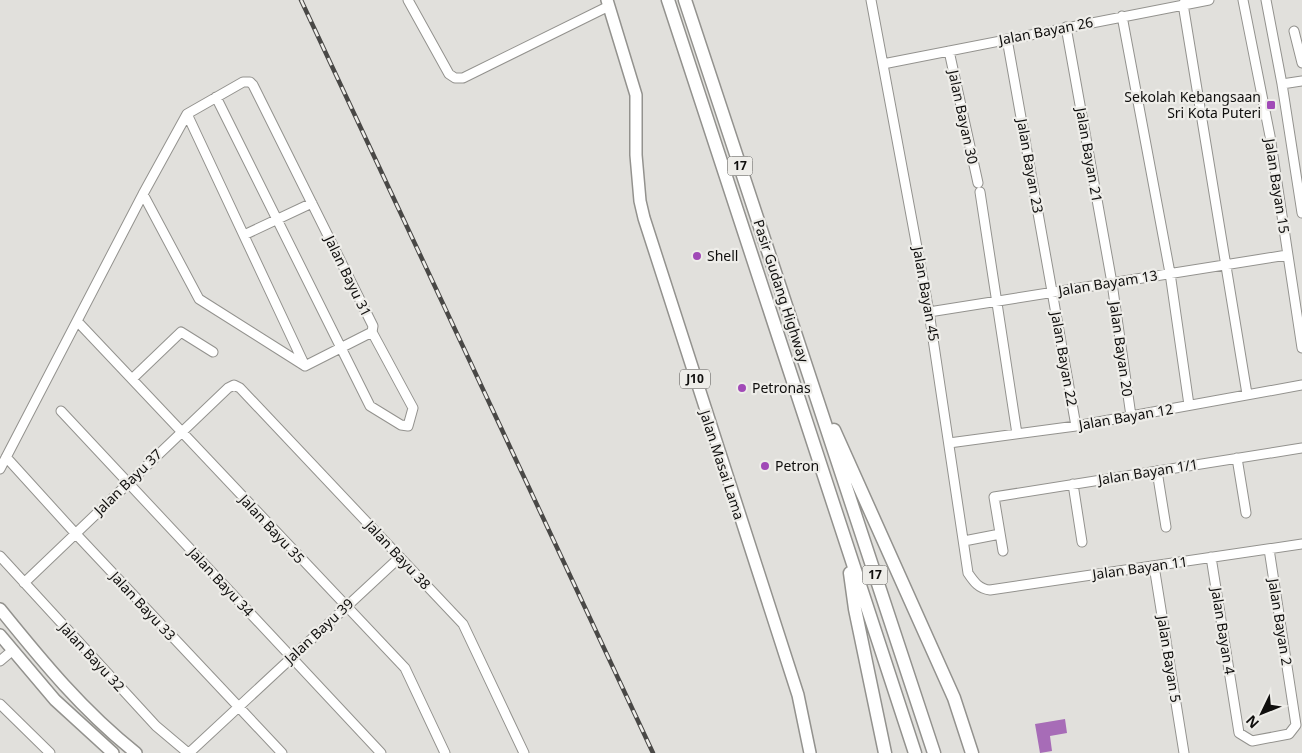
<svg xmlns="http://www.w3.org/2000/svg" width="1302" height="753" viewBox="0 0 1302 753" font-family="'Noto Sans',sans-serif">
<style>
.water{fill:#a76cb7}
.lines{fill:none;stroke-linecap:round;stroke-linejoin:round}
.minor-casing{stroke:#93928e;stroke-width:11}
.major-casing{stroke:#93928e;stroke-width:14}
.highway-casing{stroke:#93928e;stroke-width:15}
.minor{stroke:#fff;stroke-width:9}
.major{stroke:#fff;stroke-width:11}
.highway{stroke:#fff;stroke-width:12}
.rail-casing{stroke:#494846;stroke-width:4.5}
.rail{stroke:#eeede9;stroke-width:2.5;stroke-dasharray:8;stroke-linecap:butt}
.poi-dot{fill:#a14ab7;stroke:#eeede9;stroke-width:2}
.labels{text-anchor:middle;stroke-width:4.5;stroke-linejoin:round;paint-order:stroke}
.shield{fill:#eeede9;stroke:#52514f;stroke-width:1}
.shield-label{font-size:12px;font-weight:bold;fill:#0f0e0d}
.street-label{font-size:14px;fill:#0f0e0d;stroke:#eeede9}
.poi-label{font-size:14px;fill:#0f0e0d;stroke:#eeede9;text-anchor:start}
</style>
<rect width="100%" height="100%" fill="#e1e0dc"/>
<path class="water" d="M1065,719L1067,733L1050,736L1052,751L1040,753L1035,724Z"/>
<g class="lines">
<g class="minor-casing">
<path id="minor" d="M408,0L449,74L455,78H463L609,6
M871,0L929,312L968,573C974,582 979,589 990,590L1302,544
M1243,0L1270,136L1302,348
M1266,0L1282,84L1302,213
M1183,4L1247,394
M1122,16L1170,273L1189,405
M1066,27L1112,283L1131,416
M1294,31L1302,63
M1007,39L1076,426
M949,51L978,183
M883,64L1209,0
M1282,84L1302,81
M216,97L370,406L401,425L408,426L413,408L372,332
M187,114L305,366
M980,192L1017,434
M244,235L312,203
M929,312L1287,255
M77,321L405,668L445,753
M132,379L181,332L213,352
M61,411L381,753
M949,443L1076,426L1302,385
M6,457L75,533L282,753
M1237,458L1246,513
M0,469L143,194L187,114L243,82H250L253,85L373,326L372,332L305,366L199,299L143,194
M1157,471L1166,527
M1073,484L1082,542
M964,541L1000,534
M1003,551L994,497L1302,448
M0,556L156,726L188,753
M1211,557L1239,733L1252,741L1289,734L1296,725L1269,549
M1154,566L1184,753
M24,583L228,388L234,385L240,388L463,624L524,753
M0,661L13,650
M0,704L50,753
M189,753L400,557"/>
</g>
<g class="major-casing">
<path id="major" d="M607,0L636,95V155L640,201L644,218L798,695L810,753
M0,609C42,661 83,711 136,753
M0,635L55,700L113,753"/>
</g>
<g class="highway-casing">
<path id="highway" d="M668,0L915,753
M685,0L934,753
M834,430L954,698L972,753
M850,573L855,609L885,753"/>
</g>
<use href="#minor" class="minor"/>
<use href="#major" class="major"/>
<use href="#highway" class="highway"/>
<g class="rail-casing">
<path id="rail" d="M301,0L653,753"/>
</g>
<use href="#rail" class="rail"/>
</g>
<g class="poi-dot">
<rect x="1266" y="100" width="10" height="10" rx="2.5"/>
<circle cx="697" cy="256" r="5"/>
<circle cx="742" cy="388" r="5"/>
<circle cx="765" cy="466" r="5"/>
</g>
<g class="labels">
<g class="shield">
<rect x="727.5" y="156.5" width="25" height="19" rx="4"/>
<rect x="680" y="369.5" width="30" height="19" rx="4"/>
<rect x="862.5" y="565.5" width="25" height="19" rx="4"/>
</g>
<g class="shield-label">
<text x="740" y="170">17</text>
<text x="695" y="383">J10</text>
<text x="875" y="579">17</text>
</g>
<g class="street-label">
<text transform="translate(1046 31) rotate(-11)" y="5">Jalan Bayan 26</text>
<text transform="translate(963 117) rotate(78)" y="5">Jalan Bayan 30</text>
<text transform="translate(1089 155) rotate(80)" y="5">Jalan Bayan 21</text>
<text transform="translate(1030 166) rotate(80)" y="5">Jalan Bayan 23</text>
<text transform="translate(1277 186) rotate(81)" y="5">Jalan Bayan 15</text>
<text transform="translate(348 276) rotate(64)" y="5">Jalan Bayu 31</text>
<text transform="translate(1108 283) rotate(-9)" y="5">Jalan Bayam 13</text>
<text transform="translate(781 291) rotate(72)" y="5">Pasir Gudang Highway</text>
<text transform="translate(926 294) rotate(80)" y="5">Jalan Bayan 45</text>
<text transform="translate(1121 349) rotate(82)" y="5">Jalan Bayan 20</text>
<text transform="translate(1064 359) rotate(80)" y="5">Jalan Bayan 22</text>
<text transform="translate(1126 417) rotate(-10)" y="5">Jalan Bayan 12</text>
<text transform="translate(722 465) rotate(72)" y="5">Jalan Masai Lama</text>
<text transform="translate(1148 472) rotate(-9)" y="5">Jalan Bayan 1/1</text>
<text transform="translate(128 482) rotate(-44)" y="5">Jalan Bayu 37</text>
<text transform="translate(272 529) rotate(47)" y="5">Jalan Bayu 35</text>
<text transform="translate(398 555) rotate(47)" y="5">Jalan Bayu 38</text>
<text transform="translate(1140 568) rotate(-8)" y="5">Jalan Bayan 11</text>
<text transform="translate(221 582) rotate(47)" y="5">Jalan Bayu 34</text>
<text transform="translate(143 606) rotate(47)" y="5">Jalan Bayu 33</text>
<text transform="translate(1280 622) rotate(81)" y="5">Jalan Bayan 2</text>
<text transform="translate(319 631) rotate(-43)" y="5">Jalan Bayu 39</text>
<text transform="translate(1223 631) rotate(81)" y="5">Jalan Bayan 4</text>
<text transform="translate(92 657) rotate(47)" y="5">Jalan Bayu 32</text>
<text transform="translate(1169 659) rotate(81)" y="5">Jalan Bayan 5</text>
</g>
<g class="poi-label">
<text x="1261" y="102" text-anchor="end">Sekolah Kebangsaan<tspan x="1261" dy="16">Sri Kota Puteri</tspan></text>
<text x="707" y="261">Shell</text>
<text x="752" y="393">Petronas</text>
<text x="775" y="471">Petron</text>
</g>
</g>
<g transform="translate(1262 713) rotate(227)" stroke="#eeede9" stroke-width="4" paint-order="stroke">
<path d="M0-4L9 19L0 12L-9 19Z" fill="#0f0e0d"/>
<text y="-8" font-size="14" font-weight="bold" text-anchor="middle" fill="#0f0e0d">N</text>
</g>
</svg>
